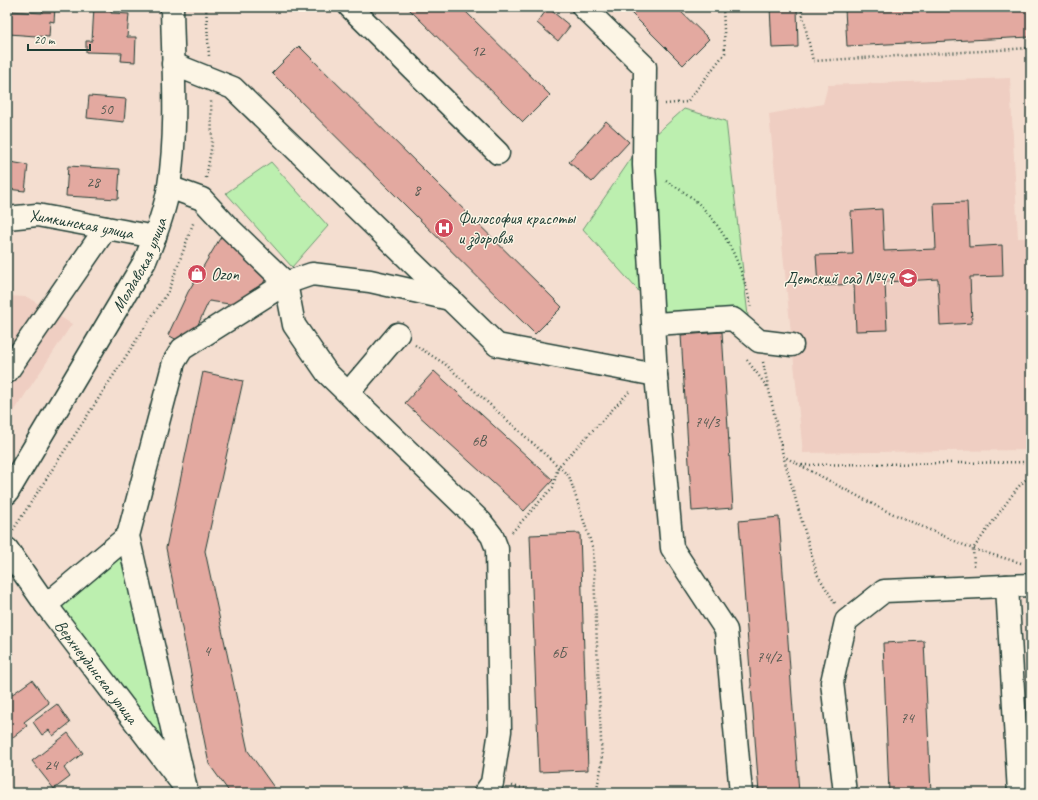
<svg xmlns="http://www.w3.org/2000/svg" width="1038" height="800" viewBox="0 0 1038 800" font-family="Caveat,sans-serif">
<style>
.built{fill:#efcec2}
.green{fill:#bcefaf;stroke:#6e9672}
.building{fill:#e3a9a0;stroke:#1f3d34}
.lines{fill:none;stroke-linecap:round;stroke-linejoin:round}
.minor-casing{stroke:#1f3d34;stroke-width:25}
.path{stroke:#1f3d34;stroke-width:2.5;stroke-dasharray:1 3;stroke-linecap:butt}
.minor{stroke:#fcf5e5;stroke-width:22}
.labels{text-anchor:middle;stroke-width:3;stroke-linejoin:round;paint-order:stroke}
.number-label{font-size:15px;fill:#50584f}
.poi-label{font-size:17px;fill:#1f3d34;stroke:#fcf5e5;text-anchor:start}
.street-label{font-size:17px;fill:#1f3d34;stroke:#fcf5e5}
</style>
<rect width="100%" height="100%" fill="#f4ded0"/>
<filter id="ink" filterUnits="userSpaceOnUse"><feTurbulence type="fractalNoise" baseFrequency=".025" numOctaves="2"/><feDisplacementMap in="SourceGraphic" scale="8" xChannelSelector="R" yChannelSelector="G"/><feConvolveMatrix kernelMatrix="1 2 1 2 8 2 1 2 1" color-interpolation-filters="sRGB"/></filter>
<g filter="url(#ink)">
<path class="built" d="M1010,78L1018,238H1031V450L803,453L769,114L823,104L828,85Z
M7,296L27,297L72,324L7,422Z"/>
<path class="green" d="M684,109L726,121L748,316H661L583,229L635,153Z
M271,162L328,226L292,267L226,193Z
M124,547L174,759L58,604Z"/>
<path class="building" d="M43,7H55L54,22L50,21L49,37L9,34L10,11L42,13Z
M94,7H111V13L129,14L127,37H136L135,62L121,61L122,53L86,52V41H92Z
M407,7H461L550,95L523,122Z
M625,7H676L709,39L683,65Z
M770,7H797L798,47L772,48Z
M888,7H1031V37L847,46L845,9Z
M548,8L570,26L558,41L537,23Z
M299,46L562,307L535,334L272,73Z
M89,96L126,99L124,122L87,118Z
M606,121L629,142L592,182L569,162Z
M7,152L11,153L10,162L28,165L25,191L7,189Z
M68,166L120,169L118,199L66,196Z
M967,202L969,247L1002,245L1003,276L970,277L972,323L940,325L938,279L885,282L887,330L856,331L854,284L818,286L816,255L853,254L851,211L882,209L884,251L936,249L934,203Z
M225,230L267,275L261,289L236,305L209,301L195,331L177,340L168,335L188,292Z
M722,332L733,508L692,511L681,335Z
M434,371L553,480L524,511L405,403Z
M203,372L243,381L205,551L248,751L278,793H230L209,764L166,548Z
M779,517L799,793H759L739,521Z
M580,533L588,770L539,772L530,535Z
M924,641L931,793H889L883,643Z
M32,680L49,703L24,722L27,726L8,741L7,698Z
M57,704L70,723L53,736L49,730L42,735L33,722Z
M68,733L83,753L64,768L70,777L54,789L32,761Z"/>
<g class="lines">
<g class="minor-casing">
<g id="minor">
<path d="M350,7L498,153"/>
<path d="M583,7L645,67L644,165L656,375L672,548L726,630L741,793"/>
<path d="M173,64L233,88L497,345L656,375"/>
<path d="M169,187L202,199L228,227L286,283L294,325L327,373L481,522L492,536L497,549L500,731L492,783L485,793"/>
<path id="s1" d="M7,218L37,215L155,237"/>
<path d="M655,324L733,319L759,341L792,345"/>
<path d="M7,372L106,228"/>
<path d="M348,393L398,334"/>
<path id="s2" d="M7,493L145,261C155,237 165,211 169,186C178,127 173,66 172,7"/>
<path id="s3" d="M7,549L46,605L181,782"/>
<path d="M1007,586L1019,793"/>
<path d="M46,605L128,536"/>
<path d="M186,789L128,536L174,362L182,349L286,283L312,274L370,281L450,299"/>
<path d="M845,793L832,682L846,621L884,591L1031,585"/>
</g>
</g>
<path class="path" d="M206,7L209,56
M801,7L813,61L1031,48
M665,104L687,102L725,53L723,7
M206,178L212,144L211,101
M666,181C676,187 688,194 697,202C726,230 743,267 751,307
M415,345L445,364L569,476L593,549L602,764L596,793
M747,360L768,388
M763,362L783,455L817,574L835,603
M783,456L880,508L973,549L974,566
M802,465L1031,462
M13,530L169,290L194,221
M512,532L553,487L558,467L629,392
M1021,563L973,549L1018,487L1031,475
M512,786L533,790L536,793"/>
<use href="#minor" class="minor"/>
</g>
</g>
<defs>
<g id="hospital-disc" transform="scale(1)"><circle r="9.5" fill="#d1495b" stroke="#fcf5e5"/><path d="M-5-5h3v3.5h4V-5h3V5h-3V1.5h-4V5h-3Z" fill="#fff"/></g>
<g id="shop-disc" transform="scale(1)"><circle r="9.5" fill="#d1495b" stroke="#fcf5e5"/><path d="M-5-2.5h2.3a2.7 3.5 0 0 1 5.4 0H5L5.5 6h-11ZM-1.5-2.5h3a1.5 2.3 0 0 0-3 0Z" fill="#fff"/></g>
<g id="school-disc" transform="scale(1)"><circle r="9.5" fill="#d1495b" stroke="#fcf5e5"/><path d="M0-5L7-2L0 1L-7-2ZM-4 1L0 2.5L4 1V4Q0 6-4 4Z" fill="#fff"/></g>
</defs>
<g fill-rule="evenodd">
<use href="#hospital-disc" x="444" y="228"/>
<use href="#shop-disc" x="197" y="274"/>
<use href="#school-disc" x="908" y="278"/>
</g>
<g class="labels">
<g class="number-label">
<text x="478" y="56">12</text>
<text x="106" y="114">50</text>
<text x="93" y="187">28</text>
<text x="417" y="195">8</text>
<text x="707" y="427">74/3</text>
<text x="479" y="446">6В</text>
<text x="207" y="656">4</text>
<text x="559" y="658">6Б</text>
<text x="769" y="662">74/2</text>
<text x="907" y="723">74</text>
<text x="51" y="770">24</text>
</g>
<g class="poi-label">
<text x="458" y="224">Философия красоты<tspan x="458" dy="20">и здоровья</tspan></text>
<text x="211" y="280">Ozon</text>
<text x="894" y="284" text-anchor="end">Детский сад №49</text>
</g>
<g class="street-label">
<text dy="6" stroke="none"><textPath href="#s1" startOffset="75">Химкинская улица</textPath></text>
<text dy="6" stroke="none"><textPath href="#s2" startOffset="264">Молдавская улица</textPath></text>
<text dy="6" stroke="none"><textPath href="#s3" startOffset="152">Верхнеудинская улица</textPath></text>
</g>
</g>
<rect width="1038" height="800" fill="none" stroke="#fcf5e5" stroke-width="24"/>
<rect x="12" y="12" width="1014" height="776" fill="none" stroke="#1f3d34" stroke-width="1.5" filter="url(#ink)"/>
<path d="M28 44v6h62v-6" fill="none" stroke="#1f3d34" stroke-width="2"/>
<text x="34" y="44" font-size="12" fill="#1f3d34" stroke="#fcf5e5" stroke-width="3" paint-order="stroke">20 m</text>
</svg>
